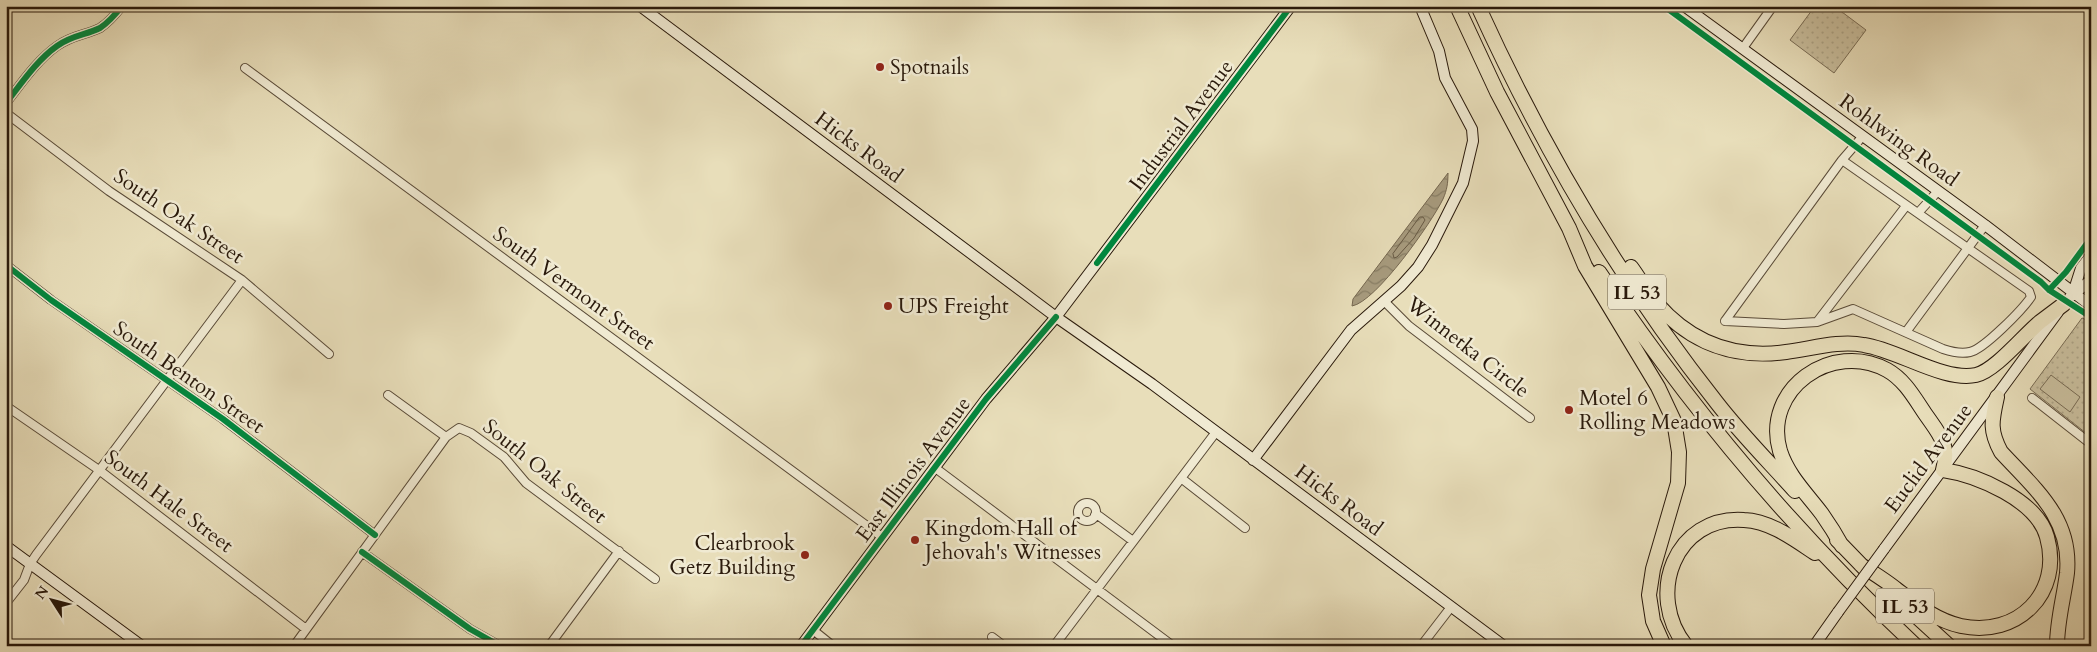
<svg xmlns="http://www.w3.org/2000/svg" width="2097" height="652" viewBox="0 0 2097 652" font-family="Cardo,serif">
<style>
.grass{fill:url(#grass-dots);stroke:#786b54}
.garden{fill:#c8bd9c;stroke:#786b54}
.water{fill:url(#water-waves);stroke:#756750}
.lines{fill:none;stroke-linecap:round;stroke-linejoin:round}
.shore{stroke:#685a44;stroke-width:1}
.street-casing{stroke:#594a37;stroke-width:10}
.secondary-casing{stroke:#29190b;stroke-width:12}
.highway-casing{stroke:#29190b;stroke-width:16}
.street{stroke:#f0ead2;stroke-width:8}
.secondary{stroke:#f0ead2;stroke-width:10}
.highway{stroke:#e8deba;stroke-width:14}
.secondary-bridge-casing{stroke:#29190b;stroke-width:12;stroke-linecap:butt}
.secondary-bridge{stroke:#f0ead2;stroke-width:10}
.cycleway-casing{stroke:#f0ead2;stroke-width:9}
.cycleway{stroke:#00873e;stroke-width:6}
.poi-dot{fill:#8f2418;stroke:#f0ead2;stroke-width:2}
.labels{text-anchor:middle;stroke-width:5;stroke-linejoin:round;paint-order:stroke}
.shield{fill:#f0ead2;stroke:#655847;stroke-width:1}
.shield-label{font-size:20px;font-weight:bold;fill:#29190b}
.poi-label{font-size:21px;fill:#29190b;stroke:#f0ead2;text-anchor:start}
.street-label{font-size:21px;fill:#29190b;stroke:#f0ead2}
</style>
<defs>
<pattern id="grass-dots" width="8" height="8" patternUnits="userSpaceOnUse" patternTransform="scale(1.25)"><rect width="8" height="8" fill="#c8bd9c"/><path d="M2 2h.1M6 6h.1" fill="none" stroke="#aca285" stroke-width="1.8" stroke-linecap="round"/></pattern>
<pattern id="water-waves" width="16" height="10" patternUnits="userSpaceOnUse" patternTransform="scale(1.25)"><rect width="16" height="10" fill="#a79b7e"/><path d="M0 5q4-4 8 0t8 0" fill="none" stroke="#887e65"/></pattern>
</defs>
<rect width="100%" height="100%" fill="#e8deba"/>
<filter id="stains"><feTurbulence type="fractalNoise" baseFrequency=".004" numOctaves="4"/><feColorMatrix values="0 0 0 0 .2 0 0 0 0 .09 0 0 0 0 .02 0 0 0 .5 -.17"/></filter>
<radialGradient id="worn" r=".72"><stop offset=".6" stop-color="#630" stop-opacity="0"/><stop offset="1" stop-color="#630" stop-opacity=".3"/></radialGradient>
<path class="grass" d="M1815,6H1834L1866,30L1834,73L1790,40Z
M2082,318L2091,322V437L2030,389Z"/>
<path class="garden" d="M2051,375L2080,397L2070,412L2040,389Z"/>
<path class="water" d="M1448,173C1448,183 1447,190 1443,199C1432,222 1376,302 1352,306L1353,299Z"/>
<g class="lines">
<path class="shore" d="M1420,217H1423L1425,220L1414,238L1397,257L1394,258L1393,254Z"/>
<g class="street-casing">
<path id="street" d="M1743,48L1773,6
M245,68L882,537
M6,103C21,84 37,60 57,46C72,35 86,35 100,28C109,22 115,15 122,6
M6,113L109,191L242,280L329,354
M1918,213L1938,191
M6,265L51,300L223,419L375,535
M1385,302L1409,326L1530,418
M1725,321L1784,324L1817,322L1906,206
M1725,321L1842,160L1862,137
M1817,322L1853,309L1943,349C1952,352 1961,354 1970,352C1984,349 2022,310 2031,297L2029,291L1842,160
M1906,332L1985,225
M388,395L446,437L459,428L471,433L504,457L526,483L655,579
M2032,398L2091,444
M6,406L99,470L306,629
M934,467L1173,646
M1181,478L1245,528
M1078 512a9 9 0 1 1 18 0a9 9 0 1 1-18 0Z
M1095,515L1099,516L1133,541
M362,552L470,629L500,646
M6,603L24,580L30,564L36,555L242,280
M813,630L833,646
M992,637L1004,646
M294,646L446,437
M549,646L619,551
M1054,646L1216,432
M1421,646L1451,607"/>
</g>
<g class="secondary-casing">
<path id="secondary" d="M640,6L1056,317L1152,384L1504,646
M1684,6L1985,225L2091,306
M2073,293L2081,268L2091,255
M2070,297L2091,280
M1253,460L1351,330L1401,286L1418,267L1432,245L1463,183L1473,141L1472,129L1445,78L1439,51L1420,6
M6,546L142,646
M1884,549L2058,312
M801,646L986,399L1056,317L1291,6
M1814,646L1838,612"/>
</g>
<g class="highway-casing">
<path id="highway" d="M1457,6L1497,92L1569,228L1585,266L1658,387L1674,421L1679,452L1678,483L1653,569L1649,595L1653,621L1664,646
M1478,6C1542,147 1621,282 1717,403C1741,434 1769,462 1795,491
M1631,267C1640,279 1647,293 1657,304C1691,343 1735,359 1786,352C1811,349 1839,340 1864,345C1898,350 1944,382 1976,375C1995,371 2024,335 2040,322C2048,316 2056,310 2064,304
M1599,272C1690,408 1796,534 1916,646
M1997,397C1992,420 1989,430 2001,452C2035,489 2072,518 2067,573C2064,597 2057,621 2057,646
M1837,540L1867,571
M1842,546C1836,535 1829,524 1822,514C1807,494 1788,476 1780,451C1762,389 1832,340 1887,370C1905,380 1915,399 1926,415C1940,435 1950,445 1943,470C1977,475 2037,500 2047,537C2063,593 2017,638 1961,626C1935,620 1916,604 1896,589C1885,580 1873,573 1861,565
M1903,604L1949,646
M1686,646C1645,595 1675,515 1744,520C1770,521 1794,539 1815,553"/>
</g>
<use href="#street" class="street"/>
<use href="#secondary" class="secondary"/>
<use href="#highway" class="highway"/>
<g class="secondary-bridge-casing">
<path id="secondary-bridge" d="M1838,612L1884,549"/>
</g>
<use href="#secondary-bridge" class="secondary-bridge"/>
<g class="cycleway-casing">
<path id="cycleway" d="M1664,6L2041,282L2049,290L2091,317
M6,103C21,84 37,60 57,46C72,35 86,35 100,28C109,22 115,15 122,6
M1097,263L1291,6
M6,265L51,300L223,419L375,535
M2049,290L2066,272L2091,238
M362,552L470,629L500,646
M801,646L986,399L1056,317"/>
</g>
<use href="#cycleway" class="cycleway"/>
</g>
<g class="poi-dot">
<circle cx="880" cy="67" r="5"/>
<circle cx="888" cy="306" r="5"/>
<circle cx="1569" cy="410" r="5"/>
<circle cx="915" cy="540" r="5"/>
<circle cx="805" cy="555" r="5"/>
</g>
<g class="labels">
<g class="shield">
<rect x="1608" y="274.5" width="58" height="35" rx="4"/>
<rect x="1876" y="588.5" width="58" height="35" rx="4"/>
</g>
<g class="shield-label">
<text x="1637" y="299">IL 53</text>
<text x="1905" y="613">IL 53</text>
</g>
<g class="poi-label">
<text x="890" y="74">Spotnails</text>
<text x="898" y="313">UPS Freight</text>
<text x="1579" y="405">Motel 6<tspan x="1579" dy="24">Rolling Meadows</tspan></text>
<text x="925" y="535">Kingdom Hall of<tspan x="925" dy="24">Jehovah's Witnesses</tspan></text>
<text x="795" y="550" text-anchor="end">Clearbrook<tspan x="795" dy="24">Getz Building</tspan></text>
</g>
<g class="street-label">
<text transform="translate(1181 125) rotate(-53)" y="7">Industrial Avenue</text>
<text transform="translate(1899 140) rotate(36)" y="7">Rohlwing Road</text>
<text transform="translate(859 147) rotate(37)" y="7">Hicks Road</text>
<text transform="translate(179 216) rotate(34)" y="7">South Oak Street</text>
<text transform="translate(574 288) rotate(36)" y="7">South Vermont Street</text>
<text transform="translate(1468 347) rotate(38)" y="7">Winnetka Circle</text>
<text transform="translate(189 377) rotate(35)" y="7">South Benton Street</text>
<text transform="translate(1928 458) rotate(-53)" y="7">Euclid Avenue</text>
<text transform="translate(913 469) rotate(-53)" y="7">East Illinois Avenue</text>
<text transform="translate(545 471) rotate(39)" y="7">South Oak Street</text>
<text transform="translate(1339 500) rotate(37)" y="7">Hicks Road</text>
<text transform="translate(169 501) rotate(37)" y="7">South Hale Street</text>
</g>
</g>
<rect width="2097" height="652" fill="none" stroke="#e8deba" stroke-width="25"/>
<rect x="8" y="8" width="2082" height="637" fill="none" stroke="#29190b" stroke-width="2.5"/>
<rect x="12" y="12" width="2072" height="627" fill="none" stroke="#29190b"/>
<g transform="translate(52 600) rotate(306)" stroke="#f0ead2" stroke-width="4" paint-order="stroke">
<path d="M0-4L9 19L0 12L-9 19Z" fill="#29190b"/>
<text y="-8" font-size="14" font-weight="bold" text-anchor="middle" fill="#29190b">N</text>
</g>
<rect width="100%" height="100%" filter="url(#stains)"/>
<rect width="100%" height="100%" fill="url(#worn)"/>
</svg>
